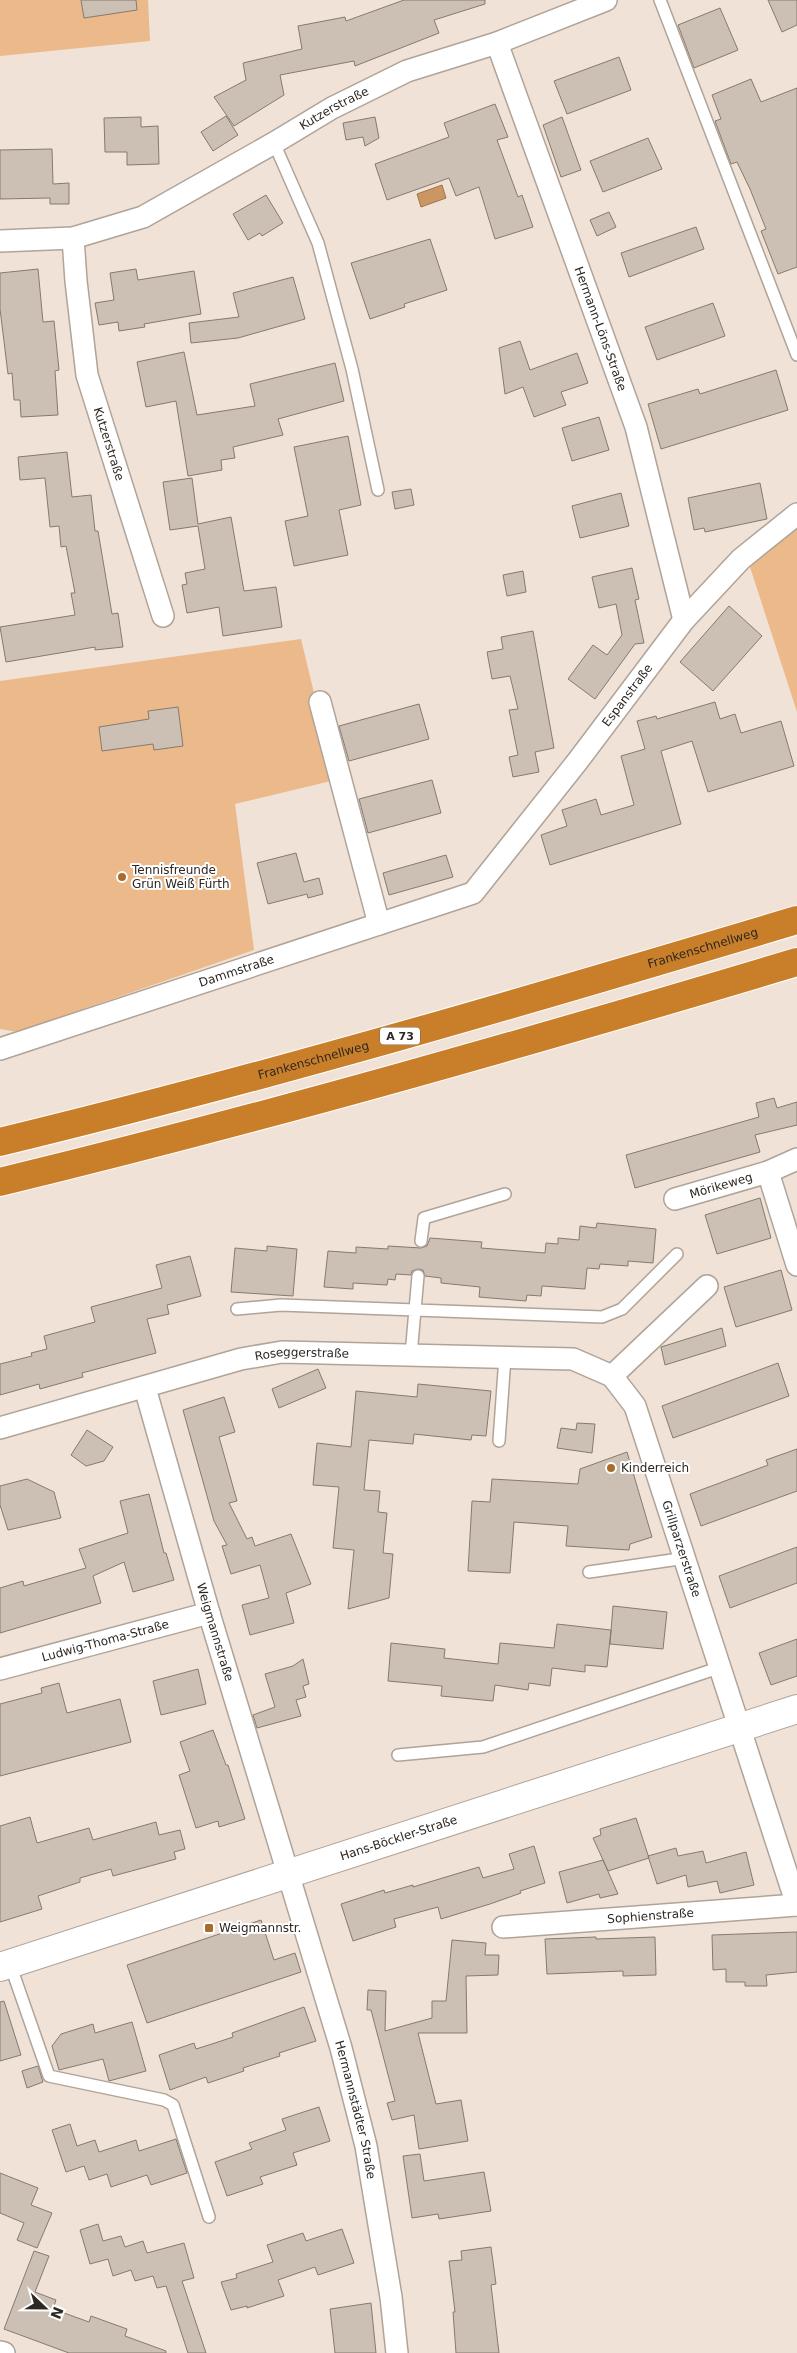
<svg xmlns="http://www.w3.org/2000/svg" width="797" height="2353" viewBox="0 0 797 2353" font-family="'DejaVu Sans',sans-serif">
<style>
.green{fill:#ebb98a}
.water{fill:#cc9662;stroke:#9c754f}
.building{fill:#ccbfb3;stroke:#867a6f}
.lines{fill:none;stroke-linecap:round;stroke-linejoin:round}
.service-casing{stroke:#b0a398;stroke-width:14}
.minor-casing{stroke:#b0a398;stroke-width:24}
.secondary-casing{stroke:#b0a398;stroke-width:30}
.motorway-casing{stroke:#fff;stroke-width:30}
.service{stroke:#fff;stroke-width:11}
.minor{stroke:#fff;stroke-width:21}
.secondary{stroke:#fff;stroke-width:28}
.motorway{stroke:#c97f29;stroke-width:28}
.poi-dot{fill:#a86d2e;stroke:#fff;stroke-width:2}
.labels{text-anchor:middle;stroke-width:4;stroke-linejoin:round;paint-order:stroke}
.shield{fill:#fff;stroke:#6b6864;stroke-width:1}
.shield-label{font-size:11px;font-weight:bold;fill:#2c2722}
.street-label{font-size:12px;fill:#2c2722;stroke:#fff}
.poi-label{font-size:12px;fill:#2c2722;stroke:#fff;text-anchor:start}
</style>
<rect width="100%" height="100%" fill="#f0e2d6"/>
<path class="green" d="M0,0H148L150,41L0,56Z
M797,525V712L750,567L780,538Z
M301,639L335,780L235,804L254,950L17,1032L0,1029V681Z"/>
<path class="water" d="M442,185L446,198L421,207L417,194Z"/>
<path class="building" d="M81,0H136L137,10L84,18Z
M404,0H485V4L434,20L439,33L355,66L354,61L280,75L284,95L234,126L214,97L246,80L243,63L302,49L298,26L345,17L346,21Z
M768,0H797V25L782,32Z
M720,8L738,50L694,68L678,25Z
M619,57L631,90L567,114L554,81Z
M751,79L761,102L797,88V267L778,274L761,231L766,229L750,189L737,162L731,164L715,121L721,119L712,95Z
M495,104L508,137L497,140L518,197L522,195L533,227L495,239L479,187L456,196L449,178L387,200L375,164L449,137L444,123Z
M226,116L238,135L213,151L201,132Z
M141,117V127L158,126L159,164L127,165V152H105L104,118Z
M375,117L379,138L365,146L363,137L346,140L343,123Z
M562,117L581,170L561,177L543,125Z
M648,138L662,169L603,192L590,161Z
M52,149L53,184L69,183V204H50V198L0,199V150Z
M266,195L283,223L262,236L260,233L248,240L233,214Z
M609,212L616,227L597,236L590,220Z
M696,227L704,249L629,277L621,253Z
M430,239L447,290L404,304L405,307L370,319L351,263Z
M38,269L43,322L54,321L59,370L55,371L58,415L21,417L20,400H14L12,373L8,374L0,309V273Z
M136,269L138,280L194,271L201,314L144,324L145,327L119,331L118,322L99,325L95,303L114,300L110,273Z
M293,277L305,319L238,338L191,343L189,323L239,317L233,293Z
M713,303L725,336L657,360L645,327Z
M520,341L530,370L577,353L588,383L561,392L566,405L534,417L523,387L505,394L499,348Z
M184,352L197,415L255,406L250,384L335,363L344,401L278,419L283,435L233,447L235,458L221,460L222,470L188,476L176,401L146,407L137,362Z
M776,370L788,410L661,449L648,404L698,389L700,394Z
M599,417L609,450L572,461L562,428Z
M348,436L361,505L339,510L348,555L294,566L285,521L308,516L294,447Z
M67,452L72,497L91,495L95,531H98L112,614L118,613L123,647L95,650V647L6,662L0,627L75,615L71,593H75L66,546L61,547L59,526L50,527L45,478L20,480L18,457Z
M192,478L198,524L231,517L244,591L276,587L282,627L223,636L219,607L187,613L182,585L187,584L185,573L205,569L198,526L170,530L163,482Z
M760,483L767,519L705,532L704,528L694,530L688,498Z
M411,489L414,505L395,509L392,492Z
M621,493L629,526L580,538L572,506Z
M632,568L639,599L635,600L644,643L635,644L595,699L568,679L593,645L607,655L622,635L616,604L599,608L592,577Z
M523,571L526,592L507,596L503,575Z
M729,606L762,636L713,691L680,662Z
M533,631L554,748L535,752L539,772L513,777L509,757L518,755L509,710L518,709L510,676L492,679L487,652L503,649L501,637Z
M715,702L720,719L735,714L741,733L781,721L794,766L708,792L692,741L661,751L681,824L550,865L541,835L567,826L562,810L596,799L601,815L634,805L621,756L645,749L637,721L656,716L657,719Z
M419,704L429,739L349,761L339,726Z
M178,707L183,746L154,750L153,744L102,751L99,727L149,719L148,711Z
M432,780L441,813L368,833L359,799Z
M296,853L304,882L319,878L323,894L308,898L307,894L268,904L257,863Z
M446,855L453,877L389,895L383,873Z
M774,1098L777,1108L797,1102V1125L755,1135L760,1152L635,1188L626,1155L759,1117L756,1103Z
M760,1198L771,1238L717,1254L705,1215Z
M597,1223L656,1229L653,1263L628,1261V1266L600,1264L599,1269L587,1268L585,1289L542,1286L541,1296L527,1295L526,1301L479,1297L480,1287L441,1283V1278L425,1276L423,1270L418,1269L412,1271L411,1275L396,1274L395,1280L388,1279L387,1285L353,1283V1289L324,1287L328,1251L356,1253V1247L388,1249V1246L421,1248L427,1246L430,1238L482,1242L481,1248L545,1253L546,1243L558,1244V1238L579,1240L580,1226L596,1228Z
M267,1246L297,1249L293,1296L231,1292L235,1248L267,1251Z
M190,1256L201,1296L167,1305L169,1314L147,1319L156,1353L82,1373L83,1377L40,1389L39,1384L0,1395V1364L32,1356L31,1353L47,1349L44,1336L95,1322L91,1307L162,1288L156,1265Z
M781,1270L792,1310L736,1327L724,1287Z
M722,1328L726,1346L665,1365L661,1347Z
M778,1363L789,1396L673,1438L662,1406Z
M318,1369L326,1388L279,1408L272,1389Z
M418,1384L491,1391L486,1436L472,1435L471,1440L414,1434L413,1444L369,1440L364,1490L380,1491L378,1512L387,1513L383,1553L393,1554L389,1598L348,1609L354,1550L333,1548L339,1487L313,1485L317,1443L351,1447L356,1391L417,1397Z
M224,1397L235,1432L219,1437L237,1501L229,1503L247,1539L252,1537L255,1546L291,1534L311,1584L286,1593L294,1623L250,1635L242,1605L269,1598L260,1565L231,1574L222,1546L227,1545L214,1521L183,1410Z
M577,1423L595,1424L592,1453L557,1448L561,1428L576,1430Z
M87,1430L113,1447L104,1461L86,1466L71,1455Z
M797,1449V1491L701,1526L690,1494L768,1465L766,1460Z
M627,1452L652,1537L630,1544L629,1550L566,1546L568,1526L514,1522L510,1573L468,1571L472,1501L490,1502L492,1479L578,1484L580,1469Z
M27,1479L54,1492L61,1518L8,1530L0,1505V1486Z
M149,1494L164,1553H166L174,1580L133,1592L124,1562L93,1576L101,1603L0,1633V1588L23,1581L24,1586L86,1568L79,1549L128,1533L120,1501Z
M797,1547V1583L730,1608L719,1576Z
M613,1606L667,1612L663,1649L610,1644Z
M557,1624L611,1630L607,1667L585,1665V1672L552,1668L550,1686L529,1683L528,1690L495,1685L493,1701L441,1696L442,1686L388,1681L391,1643L445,1649L444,1658L498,1664L500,1643L554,1648Z
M797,1639V1676L771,1685L759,1653Z
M303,1659L309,1684L303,1686L306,1697L296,1700L301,1716L257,1728L253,1715L275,1707L265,1674L293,1666Z
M198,1669L206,1704L161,1715L153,1681Z
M59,1683L67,1713L120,1699L131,1742L0,1776V1704L42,1693L41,1688Z
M213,1730L226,1765H228L245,1819L219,1827L218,1821L196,1828L179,1775L190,1771L180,1742Z
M30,1817L37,1843L89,1828L93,1840L156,1822L159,1835L180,1830L185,1849L174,1852L176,1859L113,1876L111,1869L80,1878V1882L38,1896L42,1909L0,1922V1826Z
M636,1818L649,1858L608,1871L593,1838L601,1835L600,1829Z
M534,1846L545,1883L520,1891L521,1893L490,1904L441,1919L438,1907L394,1919L396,1927L353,1941L341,1904L384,1890L385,1893L413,1885V1887L479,1867L483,1878L514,1869L509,1854Z
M676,1848L678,1856L703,1851L706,1863L746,1852L754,1885L720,1893L717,1881L688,1887L686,1875L657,1884L648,1856Z
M603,1860L618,1894L600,1898L599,1894L567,1903L559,1872Z
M261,1920L274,1960L295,1953L301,1972L147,2023L127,1965Z
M797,1932V1972L766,1975L767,1986H745V1982H726V1969L713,1970L712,1935Z
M596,1937V1939L655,1937L656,1975L623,1976V1971L547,1974L545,1939Z
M452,1940L486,1943L485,1955H499L498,1975L466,1976L467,2033H418L436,2104L461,2100L468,2141L419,2149L414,2115L392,2120L387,2103L395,2101L371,2010H367L368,1990L386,1991L385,2031L432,2018V2001H446Z
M4,2001L21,2055L0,2061V2002Z
M304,2007L316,2041L279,2053L280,2056L243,2068L244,2071L208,2083L206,2077L170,2090L159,2055L194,2043L196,2049L215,2043L233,2037L232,2033Z
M132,2022L146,2071L109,2081L103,2059L59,2070L52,2046L61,2034L93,2024L95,2033Z
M38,2066L43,2082L27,2088L22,2071Z
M319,2107L330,2141L293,2153L297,2165L260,2177L263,2184L227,2196L215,2162L252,2149L249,2143L286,2130L282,2119Z
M70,2124L77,2146L95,2140L99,2152L136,2140L139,2151L176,2139L187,2173L151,2185L147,2175L111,2187L107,2174L89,2180L84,2166L66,2172L52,2130Z
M420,2154L424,2181L484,2172L491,2211L439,2219L438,2214L412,2218L403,2156Z
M0,2173L38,2188L31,2205L52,2213L37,2248L17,2240L24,2223L0,2213Z
M98,2224L103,2241L121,2236L125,2247L143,2241L147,2253L184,2243L194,2278L182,2281L206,2353H188L166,2286L157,2288L153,2276L135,2281L131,2270L113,2276L108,2259L90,2264L80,2230Z
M342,2229L354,2263L318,2275L315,2267L278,2280L284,2296L247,2308V2306L231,2310L221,2282L237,2278L236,2274L273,2262L267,2245L303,2233L306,2241Z
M491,2247L496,2284L491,2285L499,2353H456L453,2312H455L449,2261L462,2260L461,2251Z
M34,2251L49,2256L35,2292L56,2300L53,2309L89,2322L91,2316L127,2329L125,2336L166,2351V2353H69L4,2329Z
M371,2303L376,2353H335L330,2309Z"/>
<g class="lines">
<g class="service-casing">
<path id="service" d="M660,0L797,355
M274,143L318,243L352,369L378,490
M421,1241L424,1218L505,1194
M237,1309L281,1305L602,1317L622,1309L677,1254
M411,1355L418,1276
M499,1441L505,1357
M589,1572L686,1558
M398,1755L483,1747L721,1667
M10,1964L49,2076L164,2100L173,2105L209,2217"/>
</g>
<g class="minor-casing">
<g id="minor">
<path id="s1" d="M497,43L636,427L684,620"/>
<path id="s2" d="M73,238L76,281L87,375L163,616"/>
<path id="s3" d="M0,241L73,238L143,217L274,143L332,108L407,71L497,43L606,0"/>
<path d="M320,702L379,924"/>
<path id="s4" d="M0,1049L473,893L577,762L684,620L741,559L797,514"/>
<path d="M768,1172L797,1265"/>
<path id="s5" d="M675,1199L768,1172L797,1159"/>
<path id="s6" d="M612,1376L635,1406L797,1905"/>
<path d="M612,1376L707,1286"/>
<path id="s7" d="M145,1388L209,1613L341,2048L366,2146L391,2297L397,2353"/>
<path id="s8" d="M0,1428L241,1359L282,1352L573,1359L612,1376"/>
<path id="s9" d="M0,1669L209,1613"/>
<path id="s10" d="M503,1927L797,1905"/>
<path d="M0,2352L4,2353"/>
</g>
</g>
<g class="secondary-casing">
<g id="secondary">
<path id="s11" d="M0,1967L797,1709"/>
</g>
</g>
<g class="motorway-casing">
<g id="motorway">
<path id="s12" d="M0,1142C268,1077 533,999 797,920"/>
<path d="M0,1182C268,1117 533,1041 797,962"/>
</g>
</g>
<use href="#service" class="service"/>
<use href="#minor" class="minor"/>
<use href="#secondary" class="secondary"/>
<use href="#motorway" class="motorway"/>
</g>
<g class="poi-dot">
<circle cx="122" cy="877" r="5"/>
<circle cx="611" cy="1468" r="5"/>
<rect x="204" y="1923" width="10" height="10" rx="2.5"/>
</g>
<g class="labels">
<rect class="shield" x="380" y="1027.5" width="40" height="17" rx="4"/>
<g class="shield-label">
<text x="400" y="1040">A 73</text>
</g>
<g class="street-label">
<text dy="4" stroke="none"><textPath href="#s3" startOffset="366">Kutzerstraße</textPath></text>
<text dy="4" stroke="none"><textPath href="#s1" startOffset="304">Hermann-Löns-Straße</textPath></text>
<text dy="4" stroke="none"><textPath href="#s2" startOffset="210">Kutzerstraße</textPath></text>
<text dy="4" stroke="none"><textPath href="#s4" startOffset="749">Espanstraße</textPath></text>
<text dy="4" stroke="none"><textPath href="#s12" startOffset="729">Frankenschnellweg</textPath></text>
<text dy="4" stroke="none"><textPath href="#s4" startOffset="249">Dammstraße</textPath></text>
<text dy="4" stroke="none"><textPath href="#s12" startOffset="324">Frankenschnellweg</textPath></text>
<text dy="4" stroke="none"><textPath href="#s5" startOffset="48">Mörikeweg</textPath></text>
<text dy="4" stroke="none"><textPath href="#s8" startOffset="312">Roseggerstraße</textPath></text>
<text dy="4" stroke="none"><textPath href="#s6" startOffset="188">Grillparzerstraße</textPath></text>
<text dy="4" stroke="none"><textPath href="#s7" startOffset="254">Weigmannstraße</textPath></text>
<text dy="4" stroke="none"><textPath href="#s9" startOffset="109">Ludwig-Thoma-Straße</textPath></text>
<text dy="4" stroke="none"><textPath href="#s11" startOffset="419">Hans-Böckler-Straße</textPath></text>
<text dy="4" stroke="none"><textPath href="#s10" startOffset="148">Sophienstraße</textPath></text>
<text dy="4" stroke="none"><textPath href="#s7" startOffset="752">Hermannstädter Straße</textPath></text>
</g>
<g class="poi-label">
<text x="132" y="874">Tennisfreunde<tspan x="132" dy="14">Grün Weiß Fürth</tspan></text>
<text x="621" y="1472">Kinderreich</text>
<text x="219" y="1932">Weigmannstr.</text>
</g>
</g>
<g transform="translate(45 2308) rotate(112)" stroke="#ffffff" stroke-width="4" paint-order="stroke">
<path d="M0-4L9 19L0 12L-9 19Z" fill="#2c2722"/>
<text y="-8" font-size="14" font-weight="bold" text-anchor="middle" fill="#2c2722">N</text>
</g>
</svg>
